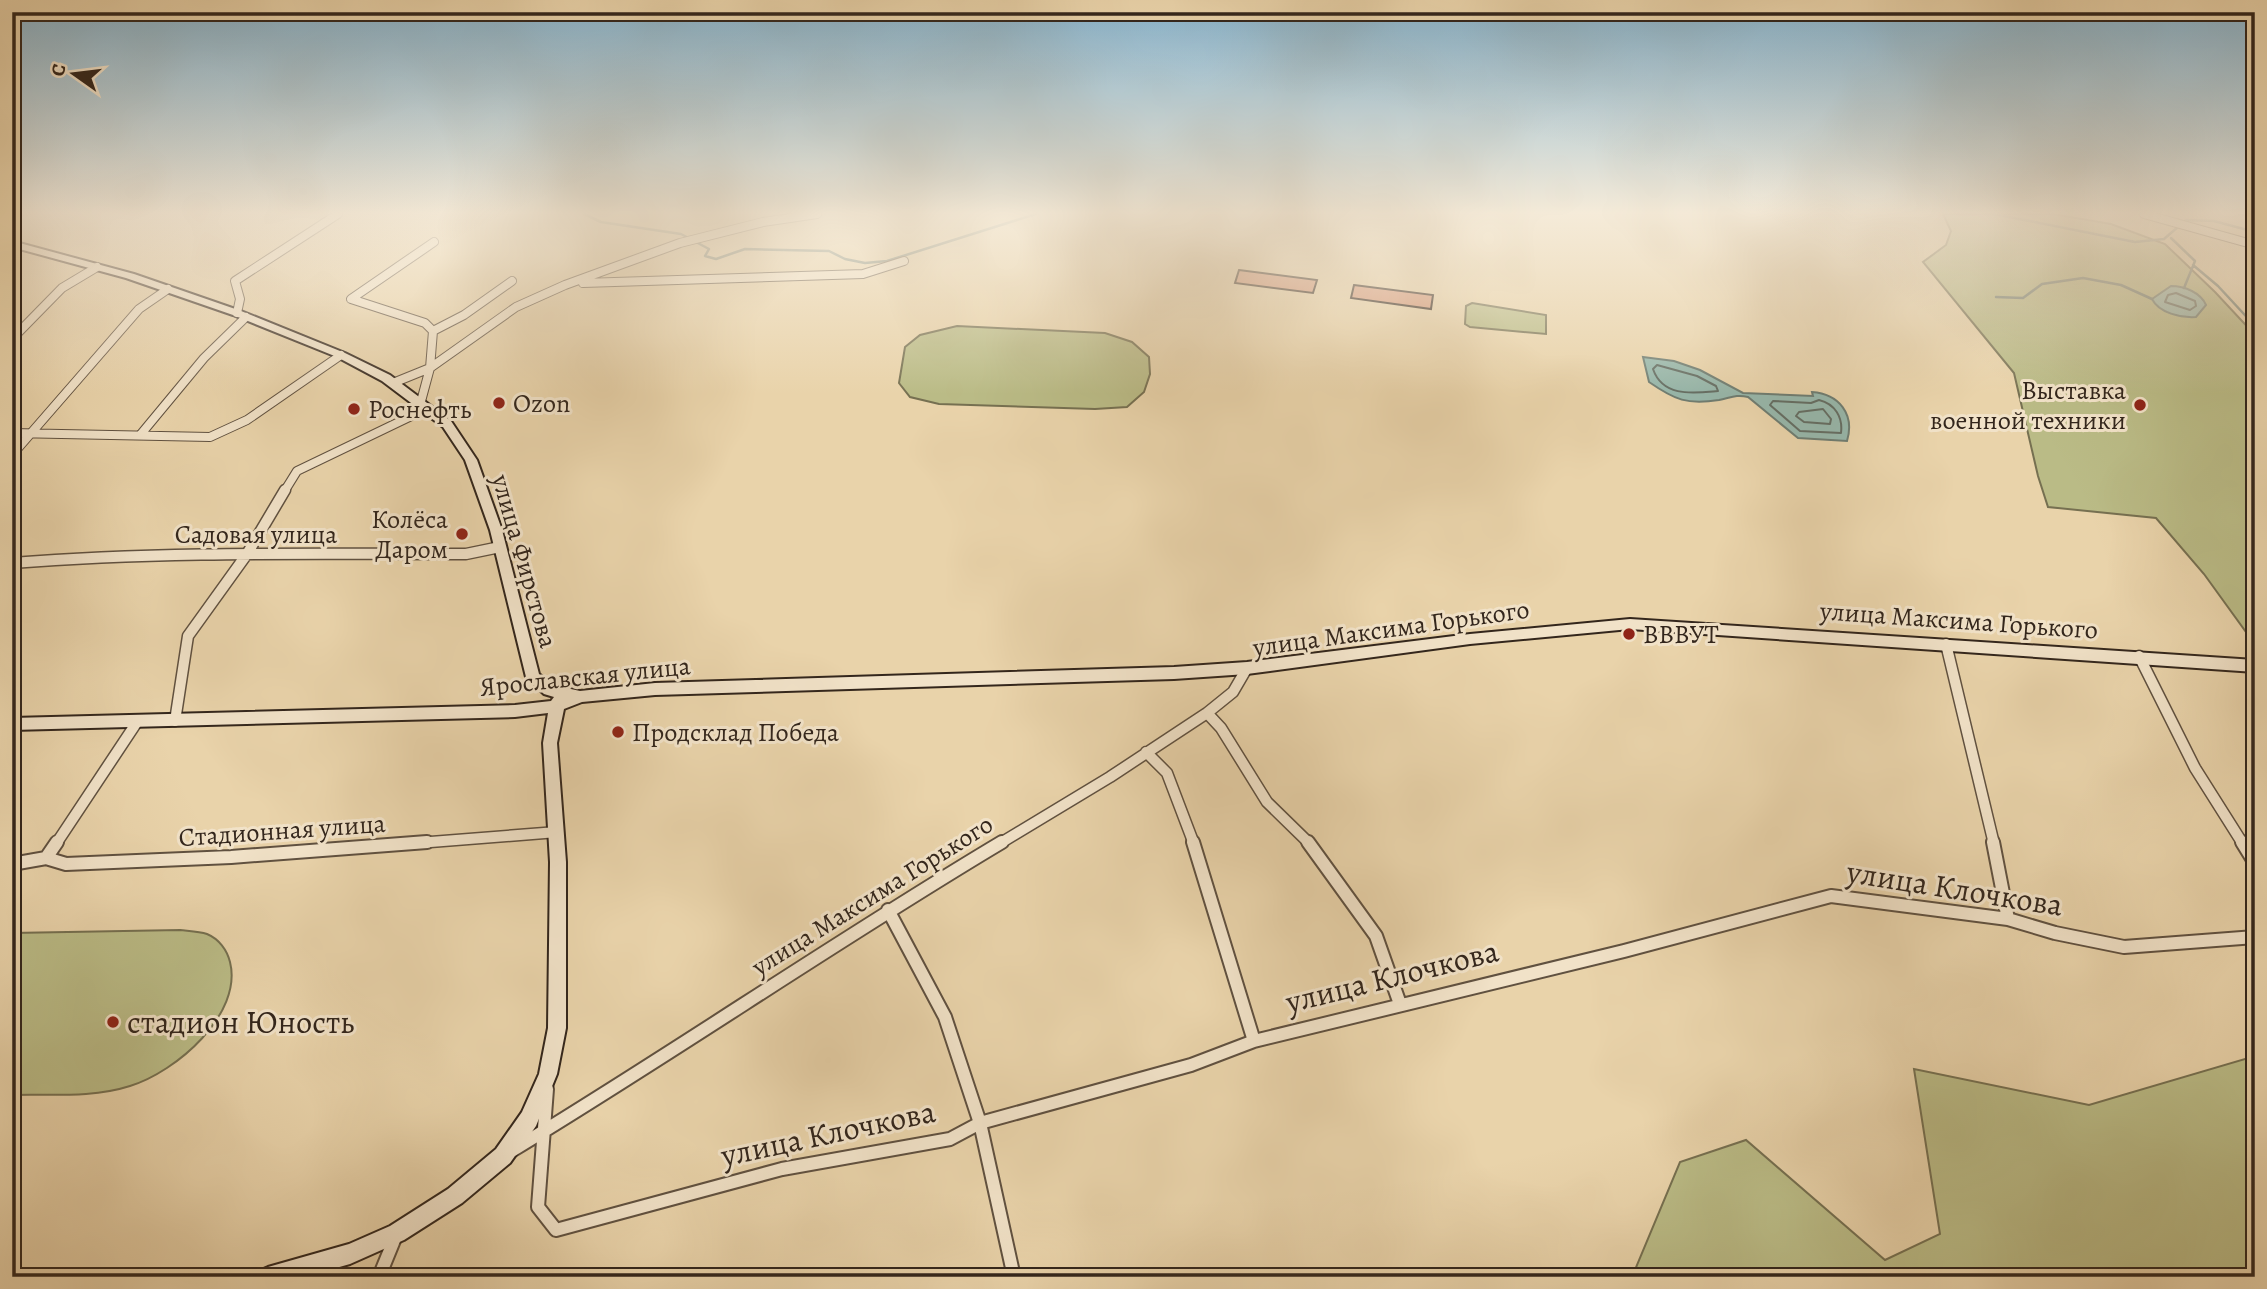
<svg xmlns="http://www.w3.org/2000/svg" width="2267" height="1289" viewBox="0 0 2267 1289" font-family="Alegreya,serif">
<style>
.green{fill:#babb86;stroke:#767051;stroke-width:2}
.water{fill:#97b7ab;stroke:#6f7d72;stroke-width:2}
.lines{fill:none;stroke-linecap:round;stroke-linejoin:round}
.shore{stroke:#656e64;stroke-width:2}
.stream{stroke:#6f7d72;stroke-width:2.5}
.building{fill:#d99b7c;stroke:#33261c;stroke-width:2}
.street-far2-casing{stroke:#605140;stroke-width:10}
.street-far1-casing{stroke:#605140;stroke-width:13}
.street-casing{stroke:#605140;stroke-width:16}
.secondary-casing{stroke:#33261c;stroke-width:4}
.street-far2{stroke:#f1e2c8;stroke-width:8}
.street-far1{stroke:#f1e2c8;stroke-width:10}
.street{stroke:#f1e2c8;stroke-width:12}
.secondary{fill:#f1e2c8;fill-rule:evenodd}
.poi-dot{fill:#8f2418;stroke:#f1e2c8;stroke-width:2.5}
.labels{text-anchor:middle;stroke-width:6;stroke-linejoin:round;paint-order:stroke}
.poi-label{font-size:26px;fill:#33261c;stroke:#f1e2c8;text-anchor:start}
.street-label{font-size:26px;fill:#33261c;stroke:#f1e2c8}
.near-street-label{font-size:32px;fill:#33261c;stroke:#f1e2c8}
.near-poi-label{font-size:32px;fill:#33261c;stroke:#f1e2c8;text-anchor:start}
</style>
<rect width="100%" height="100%" fill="#e9d3aa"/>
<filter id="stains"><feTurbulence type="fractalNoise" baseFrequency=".00286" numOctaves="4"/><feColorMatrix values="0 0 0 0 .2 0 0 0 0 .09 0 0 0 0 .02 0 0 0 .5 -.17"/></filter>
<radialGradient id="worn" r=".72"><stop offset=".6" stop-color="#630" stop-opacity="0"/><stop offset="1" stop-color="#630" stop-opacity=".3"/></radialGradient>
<path class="green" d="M1943,214H2053L2111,224L2165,244L2215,292L2255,335V633L2246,632L2204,574L2156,518L2048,507L2038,476L2014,373L1923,262L1946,245L1951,231Z
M1472,303L1546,315V334L1470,327L1465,324L1466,306Z
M957,326L1105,333L1132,342L1149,357L1150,374L1144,392L1127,407L1095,409L939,404L910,397L899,383L905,347L920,335Z
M180,930C189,931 199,931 207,934C219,939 227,950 230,962C243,1014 176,1072 130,1086C93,1098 51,1094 12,1095V933Z
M2255,1056V1277H1632L1680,1162L1746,1140L1885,1260L1940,1234L1914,1069L2089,1105Z"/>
<path class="water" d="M2171,286C2185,286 2201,293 2206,305L2196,317C2181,318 2159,313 2152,299Z
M1643,357L1674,361L1700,370L1743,393L1813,396L1812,392C1839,394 1855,414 1847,441L1798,438L1748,397C1736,394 1730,398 1719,400C1687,405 1675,400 1649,382Z"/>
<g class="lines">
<path class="shore" d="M2176,293L2195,301L2196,306L2190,310L2165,302L2168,295Z
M1657,365L1697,376L1716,386L1718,391C1694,393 1663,398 1653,369Z
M1819,400C1835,404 1843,417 1841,433L1800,431L1770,405L1773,401L1811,403Z
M1823,409L1831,419L1830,424L1804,422L1796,416L1799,412Z"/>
<path class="stream" d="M584,214L601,222L681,234L709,249L705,256L716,259L745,249L829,251L845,259L865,263L887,261L1036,214
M1994,214L2135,242L2164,239L2186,220L2214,221L2255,232
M2171,238L2195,261L2184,288
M2193,265L2218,286L2255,326
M1996,297L2023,298L2042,284L2083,278L2121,285L2152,299"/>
</g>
<path class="building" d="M1239,270L1317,280L1313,293L1235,283Z
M1354,285L1433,295L1431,309L1351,298Z"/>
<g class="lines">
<g class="street-far2-casing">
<path id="street-far2" d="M2144,214L2255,245
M583,283L863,274L904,261
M237,313L240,299L235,281L338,214
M433,331L464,315L512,281
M12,339L62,288L97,267
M393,383L430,368L516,307L565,285L680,243L763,222L817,214
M420,405L430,368L433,331L425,323L351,299L434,242
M12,433L210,437L247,420L341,355
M141,434L204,358L246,317
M12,455L139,309L168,289
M284,492L297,471L426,409"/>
</g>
<g class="street-far1-casing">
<path id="street-far1" d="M12,563C163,551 315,554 466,554L500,547
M1946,644L1994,844
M2139,656L2195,768L2243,844
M1207,713L1221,728L1267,802L1310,844
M175,721L188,636L247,554L285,490
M1146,752L1167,773L1194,844
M56,844L137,722
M405,844L557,832
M999,844L1110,777L1207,713L1233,692L1247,668"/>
</g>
<g class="street-casing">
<path id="street" d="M1193,842L1254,1041
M1308,842L1376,936L1400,1004
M1993,842L2008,919
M2242,842L2255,863
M46,858L57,842
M12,864L46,858L66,864L231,857L427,842
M888,910L945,1017L980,1123L1014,1277
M547,1089L538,1207L556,1230L782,1169L950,1139L980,1123L1191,1065L1254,1041L1624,951L1831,896L2008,919L2055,933L2124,947L2255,937
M513,1150C678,1050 836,941 1002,842
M379,1277L397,1233"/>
</g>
<g class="secondary-casing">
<path id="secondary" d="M12,241L134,274L241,311L345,353L390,375L451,421L477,460L502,530L539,674L553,685L580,691L655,683L1174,667L1247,662L1470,634L1630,619L2255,660V672L1630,629L1470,644L1247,674L1174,679L655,695L582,702L564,709L557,743L566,862V1028L557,1074L536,1126L510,1163L462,1203L404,1240L350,1264L304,1277H258L261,1270L268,1267L349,1244L390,1226L448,1189L496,1149L522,1112L539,1074L548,1028L550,862L543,743L548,713L515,717L12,730V718L515,705L551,701L554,697L544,694L526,677L490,530L465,460L443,427L382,381L337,357L233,315L126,278L12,247Z"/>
</g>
<use href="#street-far2" class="street-far2"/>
<use href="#street-far1" class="street-far1"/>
<use href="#street" class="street"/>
<use href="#secondary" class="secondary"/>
</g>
<linearGradient id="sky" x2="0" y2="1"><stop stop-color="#87b5d0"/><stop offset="0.54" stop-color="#f5ebd9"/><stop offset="1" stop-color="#f5ebd9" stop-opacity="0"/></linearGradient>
<rect width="2267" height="394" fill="url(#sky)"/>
<g class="poi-dot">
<circle cx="499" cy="403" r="7"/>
<circle cx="2140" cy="405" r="7"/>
<circle cx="354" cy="409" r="7"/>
<circle cx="462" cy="534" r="7"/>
<circle cx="1629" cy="634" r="7"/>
<circle cx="618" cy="732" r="7"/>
<circle cx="113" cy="1022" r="7"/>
</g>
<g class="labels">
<g class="poi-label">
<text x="2126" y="399" text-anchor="end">Выставка<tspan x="2126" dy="30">военной техники</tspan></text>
<text x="513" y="412">Ozon</text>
<text x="368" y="418">Роснефть</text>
<text x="448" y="528" text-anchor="end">Колёса<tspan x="448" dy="30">Даром</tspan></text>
<text x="1643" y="643">ВВВУТ</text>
<text x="632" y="741">Продсклад Победа</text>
</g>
<g class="street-label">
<text x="256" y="543">Садовая улица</text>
<text transform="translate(525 561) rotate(74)" y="9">улица Фирстова</text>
<text transform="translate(1959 620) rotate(4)" y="9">улица Максима Горького</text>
<text transform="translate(1391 628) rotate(-8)" y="9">улица Максима Горького</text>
<text transform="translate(585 676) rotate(-6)" y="9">Ярославская улица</text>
<text transform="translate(282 830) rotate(-4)" y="9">Стадионная улица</text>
<text transform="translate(872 895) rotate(-32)" y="9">улица Максима Горького</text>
</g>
<g class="near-street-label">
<text transform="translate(1955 888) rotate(9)" y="11">улица Клочкова</text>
<text transform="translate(1392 976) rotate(-14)" y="11">улица Клочкова</text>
<text transform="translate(828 1133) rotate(-12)" y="11">улица Клочкова</text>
</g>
<g class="near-poi-label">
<text x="127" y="1033">стадион Юность</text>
</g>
</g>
<rect width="2267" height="1289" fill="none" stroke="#e9d3aa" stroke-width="42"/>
<rect x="14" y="14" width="2239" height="1261" fill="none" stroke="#33261c" stroke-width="3.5"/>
<rect x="21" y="21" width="2225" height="1247" fill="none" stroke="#33261c" stroke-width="2"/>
<g transform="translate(74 74) rotate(284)" stroke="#f1e2c8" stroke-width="5" paint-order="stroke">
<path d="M0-5L12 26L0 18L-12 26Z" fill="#33261c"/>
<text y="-10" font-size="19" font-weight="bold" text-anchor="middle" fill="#33261c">С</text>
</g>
<rect width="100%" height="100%" filter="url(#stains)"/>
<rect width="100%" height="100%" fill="url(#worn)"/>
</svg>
